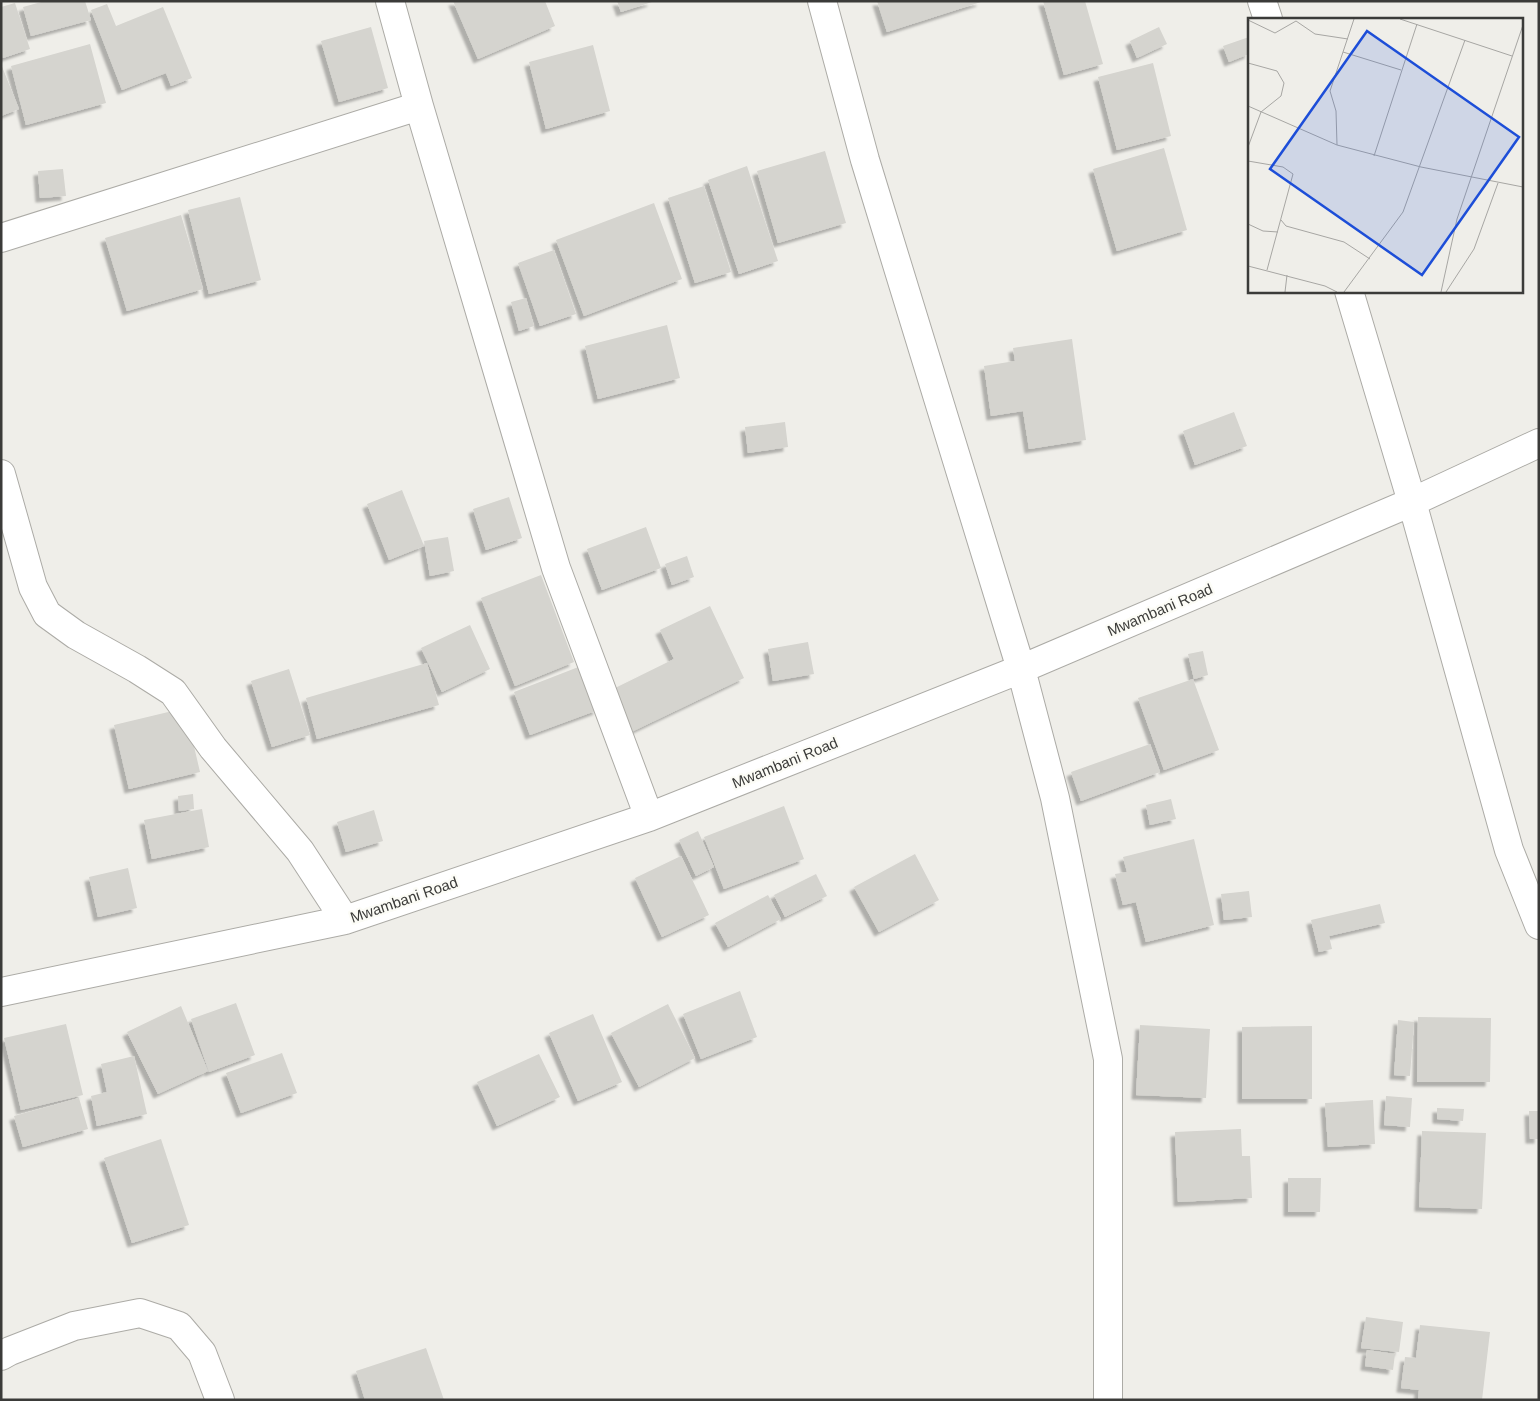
<svg xmlns="http://www.w3.org/2000/svg" width="1540" height="1401" viewBox="0 0 1540 1401" font-family="Helvetica,sans-serif">
<style>
.building{fill:#d5d4cf;filter:url(#shadow)}
.lines{fill:none;stroke-linecap:round;stroke-linejoin:round}
.minor-casing{stroke:#acaba6;stroke-width:30}
.minor{stroke:#fff;stroke-width:28}
.labels{text-anchor:middle;stroke-width:4.5;stroke-linejoin:round;paint-order:stroke}
.street-label{font-size:15px;fill:#3b3b39;stroke:#fcfcf6}
.inset-road{fill:none;stroke:#a7a6a3;stroke-width:1}
.view{fill:#1d4ed8;fill-opacity:0.15;stroke:#1d4ed8;stroke-width:2.5}
.inset-edge{fill:none;stroke:#3b3b39;stroke-width:2.5}
</style>
<defs>
<filter id="shadow"><feDropShadow dx="-4.5" dy="4.5" stdDeviation="1" flood-color="#0004"/></filter>
</defs>
<rect width="100%" height="100%" fill="#efeee9"/>
<path class="building" d="M45,1H85L91,20L31,36L23,7Z
M453,1H545L555,26L478,59Z
M617,1H652V2L621,12Z
M877,1H981V2L887,32Z
M1043,1H1085L1103,64L1064,75Z
M15,3L30,49L3,58L1,53V7Z
M107,4L116,26L163,7L192,78L171,86L166,73L122,90L91,10Z
M371,27L388,88L339,102L321,41Z
M1159,27L1167,44L1137,58L1130,41Z
M1249,37V54L1229,62L1223,46Z
M90,44L106,103L26,125L11,66Z
M593,45L610,111L546,129L529,62Z
M1153,63L1171,136L1117,150L1098,77Z
M1,64L19,109L1,116Z
M1164,148L1187,230L1117,251L1093,169Z
M825,151L846,223L778,243L757,171Z
M747,166L778,261L739,274L708,180Z
M63,169L66,196L40,198L38,171Z
M704,186L731,272L695,283L668,198Z
M240,197L261,280L209,294L188,210Z
M654,203L682,279L584,316L556,240Z
M181,215L203,289L127,311L105,238Z
M554,250L576,314L540,326L518,263Z
M526,298L534,326L519,331L511,302Z
M667,325L680,378L598,399L585,346Z
M1072,339L1086,440L1029,449L1023,411L991,416L984,366L1015,361L1013,348Z
M1234,412L1247,446L1195,465L1183,431Z
M785,422L788,447L748,453L745,427Z
M402,490L424,546L389,560L367,504Z
M509,497L522,538L486,550L473,509Z
M646,527L661,568L602,590L587,549Z
M448,537L454,571L430,576L424,541Z
M687,556L694,577L672,585L665,564Z
M541,575L574,662L515,686L481,598Z
M710,606L744,678L625,735L605,693L674,659L660,630Z
M470,625L490,669L442,692L421,648Z
M808,642L814,674L773,681L768,649Z
M1203,651L1208,675L1194,679L1188,654Z
M427,663L439,705L317,739L306,698Z
M581,666L598,710L530,735L514,692Z
M289,669L310,735L272,747L251,681Z
M1193,679L1219,750L1164,770L1138,698Z
M185,708L200,772L129,789L114,725Z
M1150,744L1160,772L1081,801L1071,772Z
M193,794L194,809L179,811L178,796Z
M1171,799L1176,819L1150,825L1146,805Z
M784,806L804,859L724,889L704,837Z
M202,809L209,847L152,859L144,820Z
M374,810L383,841L346,852L337,822Z
M698,831L714,867L696,876L679,840Z
M1194,839L1214,925L1146,942L1136,902L1123,905L1115,874L1127,872L1123,857Z
M915,854L939,900L879,932L854,887Z
M681,856L709,915L662,937L635,878Z
M128,868L137,908L98,917L89,877Z
M816,874L827,896L785,917L774,895Z
M1249,891L1252,917L1224,920L1221,894Z
M768,895L781,919L728,947L715,923Z
M1380,904L1385,923L1329,936L1332,949L1319,952L1311,920Z
M740,991L757,1037L701,1059L683,1014Z
M236,1003L255,1055L209,1072L191,1019Z
M668,1004L695,1058L639,1087L611,1033Z
M181,1006L208,1071L158,1094L127,1032Z
M593,1014L622,1082L578,1101L549,1033Z
M1418,1017L1491,1018L1490,1082H1417Z
M1398,1020L1414,1022L1410,1076L1394,1075Z
M66,1024L83,1095L21,1110L4,1038Z
M1140,1025L1210,1029L1206,1098L1136,1095Z
M1312,1026V1099H1242V1027Z
M282,1053L297,1093L241,1113L226,1073Z
M539,1054L560,1097L497,1126L477,1082Z
M134,1056L147,1114L97,1126L91,1096L107,1092L101,1064Z
M1386,1096L1412,1098L1410,1127L1384,1125Z
M79,1098L88,1129L23,1147L14,1116Z
M1373,1100L1375,1144L1328,1147L1325,1103Z
M1437,1108L1464,1109L1463,1121L1437,1119Z
M1529,1111H1539V1139H1530Z
M1241,1129L1242,1156H1250L1252,1198L1178,1202L1175,1132Z
M1422,1131L1486,1133L1482,1209L1419,1207Z
M161,1139L189,1225L132,1243L104,1158Z
M1288,1178H1321L1320,1212H1288Z
M1366,1317L1403,1322L1399,1352L1361,1348Z
M1420,1325L1490,1332L1482,1400H1418L1419,1390L1401,1388L1405,1357L1416,1358Z
M426,1348L444,1400H365L356,1371Z
M1367,1350L1395,1354L1393,1370L1365,1366Z"/>
<g class="lines">
<g class="minor-casing">
<path id="minor" d="M390,1L419,106L556,568L649,817
M822,1L865,160L1021,669L1055,798L1108,1059V1400
M1262,1L1268,19
M1,238L419,106
M1349,291L1412,502L1509,850L1539,925
M1,474L33,587L47,614L76,635L137,669L173,692L213,748L300,851L345,920
M1,992L345,920L649,817L1021,669L1412,502L1539,443
M1,1356L10,1351L74,1326L140,1313L179,1326L202,1353L220,1400"/>
</g>
<use href="#minor" class="minor"/>
</g>
<g class="labels">
<g class="street-label">
<text transform="translate(1160 610) rotate(-23)" y="5">Mwambani Road</text>
<text transform="translate(785 763) rotate(-22)" y="5">Mwambani Road</text>
<text transform="translate(404 900) rotate(-19)" y="5">Mwambani Road</text>
</g>
</g>
<g transform="translate(1248 18)">
<rect width="275" height="275" fill="#efeee9"/>
<path class="inset-road" d="M152,1L264,38M0,2L27,15L48,3L67,16L100,21M95,34L153,52M0,45L29,53L36,65L33,78L13,94L0,129M0,88L89,127L173,149L275,169M89,127L88,93L82,73L106,1M126,138L169,6M0,143L35,149L45,156L19,252M33,202L38,208L96,224L122,241M0,206L15,213L30,214M0,248L77,268L89,274M37,274L39,257M96,274L155,194L217,22M193,274L209,201L275,7M198,274L226,231L250,165"/>
<path class="view" d="M119,13L271,119L174,257L22,151Z"/>
<rect width="275" height="275" class="inset-edge"/>
</g>
<rect width="1540" height="1401" fill="none" stroke="#3b3b39" stroke-width="5"/>
</svg>
